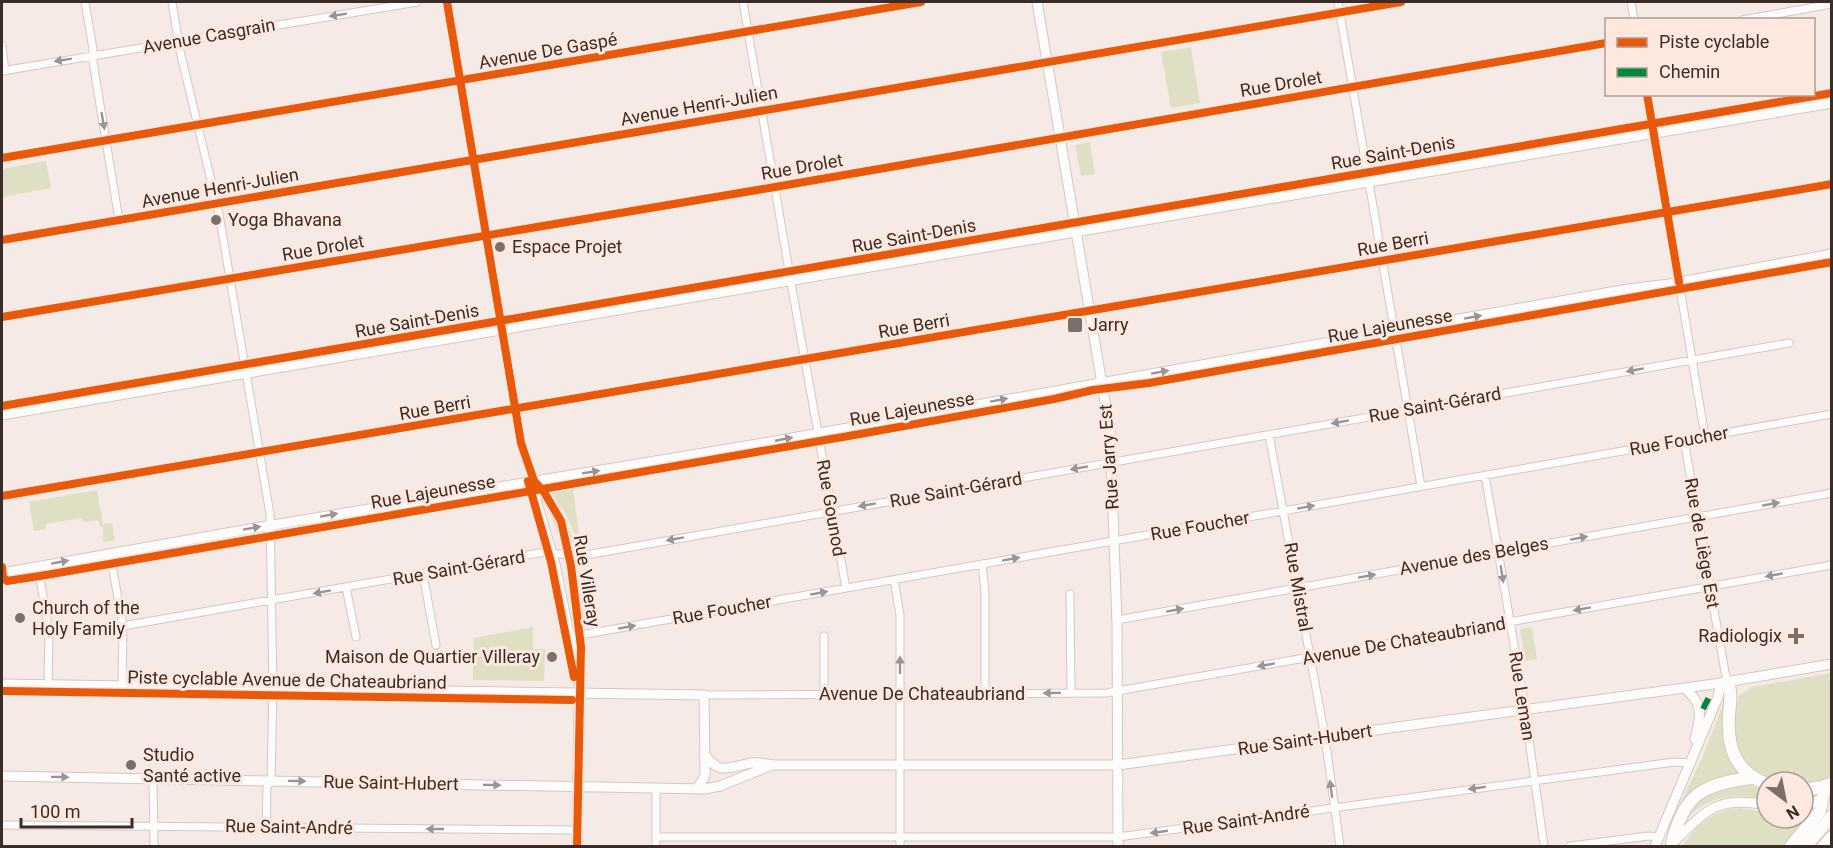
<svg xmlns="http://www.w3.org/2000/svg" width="1833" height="848" viewBox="0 0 1833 848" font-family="Roboto,sans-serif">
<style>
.green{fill:#dfe0c3}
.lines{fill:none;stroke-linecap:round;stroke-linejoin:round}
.street-casing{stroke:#d3c8c3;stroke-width:9}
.secondary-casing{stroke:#d3c8c3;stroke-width:11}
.highway-casing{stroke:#d3c8c3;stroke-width:14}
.street{stroke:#fefcfb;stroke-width:7}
.secondary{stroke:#fefcfb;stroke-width:9}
.highway{stroke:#fefcfb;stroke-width:12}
.quiet{stroke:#00873e;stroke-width:6;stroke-dasharray:12 6;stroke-linecap:butt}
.cycleway-casing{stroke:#fce8de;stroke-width:11}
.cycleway{stroke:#e8590c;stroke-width:8}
.oneway{fill:#9c9492}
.poi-dot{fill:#7b6f6a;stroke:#fce8de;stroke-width:2}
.labels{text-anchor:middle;stroke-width:6;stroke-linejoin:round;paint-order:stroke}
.street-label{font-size:18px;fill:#3a2d28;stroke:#fce8de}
.poi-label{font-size:18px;fill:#3a2d28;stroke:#fce8de;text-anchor:start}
</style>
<rect width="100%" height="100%" fill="#f5eae5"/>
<path class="green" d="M1191,47L1200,103L1171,108L1161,52Z
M1090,142L1095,174L1081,176L1075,145Z
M46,161L51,188L2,197V169Z
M573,489L581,549L566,514L551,492Z
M97,490L103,524L112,523L115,540L103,542V527H100L98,520L83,522L82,518L46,524V529L34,531L29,502Z
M533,627V649H545L544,681L473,680L474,638Z
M1532,627L1537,659L1525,661L1520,629Z
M1831,673V778L1803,786V782H1774L1763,778L1744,763L1734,738L1735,705H1737L1739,699L1737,698L1738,696L1752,687Z
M1726,696L1739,775C1707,777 1697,794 1675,815L1703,756Z
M1744,784L1767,789V799C1736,793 1705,795 1684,822L1686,814L1709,791Z
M1740,808L1767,812V818H1803V814L1815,809L1810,819L1785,846H1682C1698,824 1712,811 1740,808Z"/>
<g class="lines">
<g class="street-casing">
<path id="street" d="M85,2L93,49V62L119,220
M172,2L180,51L219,214L270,514L273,688L271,781L267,787L266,827
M447,2L521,443L534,481
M743,2L793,294L846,588
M1338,2L1421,486
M1631,2L1634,20
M1742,20L1832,4
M2,46L5,71
M2,71L417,2
M1647,94L1705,436
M2,158L921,2
M2,240L1401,2
M2,317L775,187L1606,43
M1269,435L1325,737L1340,846
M1684,440L1725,672L1728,682
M1485,475L1523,697L1544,846
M2,496L1832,184
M110,554L123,626L122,686
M982,564L985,592V694
M38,566L49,633L48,685
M423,574L436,645
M894,580L900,615V846
M346,587L356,637
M1070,594L1071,693
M1117,620L1832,493
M123,626L545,552L573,556L586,555L1789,343
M824,636V694
M569,637L1832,414
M704,695L1106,693L1832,565
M153,779L154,846
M2,825L577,830
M656,837H1118L1674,762L1690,763
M656,846V788
M1570,846L1649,836L1658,837"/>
</g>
<g class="secondary-casing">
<path id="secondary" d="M1037,2L1110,431L1117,623L1118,846
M2,415L1832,103
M534,481L554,507L565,534L571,566L580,635L577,846
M534,481V493L555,564L577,674
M2,573L261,527L775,441L1403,329L1628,289L1669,284L1832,254
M2,684L704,695L705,774L703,780L696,789
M1684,688C1704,703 1701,716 1695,739
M704,754C720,776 729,767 751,763C759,762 767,764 775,765H1118L1714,684L1832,664
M2,776L705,789L720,786L770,766
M1803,807L1819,800L1832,787
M1673,843C1706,810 1718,795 1767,805
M1655,846L1718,697L1721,683"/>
</g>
<g class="highway-casing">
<path id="highway" d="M1728,682C1732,694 1730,702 1729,715C1727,747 1735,772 1767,784
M1803,790L1822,787L1832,783
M1672,844C1683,795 1702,784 1751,778
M1791,846L1820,811L1823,796
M1806,846L1832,816
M1824,846L1832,837"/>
</g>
<use href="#street" class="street"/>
<use href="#secondary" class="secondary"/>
<use href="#highway" class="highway"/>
<path class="quiet" d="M1703,709L1711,693"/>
<g class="cycleway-casing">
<path id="cycleway" d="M447,2L521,443L534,481L544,492L561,521L571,566L581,647L577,846
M1647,94L1679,282
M2,158L921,2
M2,240L1401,2
M2,317L775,187L1606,43
M2,406L1832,93
M528,481L551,562L574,677
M2,496L1832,184
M2,567L3,577L7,581L46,575L860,434L1054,399L1093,390L1149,383L1832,262
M2,691L572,700"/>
</g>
<use href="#cycleway" class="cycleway"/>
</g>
<defs><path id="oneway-solid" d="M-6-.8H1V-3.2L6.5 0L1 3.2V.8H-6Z" transform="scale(1.5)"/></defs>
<g class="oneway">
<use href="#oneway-solid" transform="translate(338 15) rotate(171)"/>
<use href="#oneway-solid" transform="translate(63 60) rotate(171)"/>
<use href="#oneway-solid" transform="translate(103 121) rotate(80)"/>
<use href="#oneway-solid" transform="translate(1473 317) rotate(-10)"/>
<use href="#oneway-solid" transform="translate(1635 370) rotate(170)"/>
<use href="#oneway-solid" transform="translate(1160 372) rotate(-10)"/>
<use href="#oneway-solid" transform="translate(999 400) rotate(-10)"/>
<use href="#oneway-solid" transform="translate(1340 422) rotate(170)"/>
<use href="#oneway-solid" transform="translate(784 439) rotate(-11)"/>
<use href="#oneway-solid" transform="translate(1079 468) rotate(170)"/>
<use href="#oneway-solid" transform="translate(591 472) rotate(-9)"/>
<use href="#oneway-solid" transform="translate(1771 504) rotate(-10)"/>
<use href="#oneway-solid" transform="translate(867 505) rotate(170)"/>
<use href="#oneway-solid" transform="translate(1306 507) rotate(-10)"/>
<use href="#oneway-solid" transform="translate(329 515) rotate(-10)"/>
<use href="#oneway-solid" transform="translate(252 528) rotate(-10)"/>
<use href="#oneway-solid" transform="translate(1579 538) rotate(-10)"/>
<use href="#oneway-solid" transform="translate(675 539) rotate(170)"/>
<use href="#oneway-solid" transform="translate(1011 559) rotate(-10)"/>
<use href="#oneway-solid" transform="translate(60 562) rotate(-10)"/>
<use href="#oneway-solid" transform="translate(1502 574) rotate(81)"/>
<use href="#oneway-solid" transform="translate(1774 575) rotate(170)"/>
<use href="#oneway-solid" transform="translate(1367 576) rotate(-10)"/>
<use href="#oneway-solid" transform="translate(322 592) rotate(170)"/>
<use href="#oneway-solid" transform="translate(819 593) rotate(-10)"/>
<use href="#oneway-solid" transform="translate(1582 609) rotate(170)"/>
<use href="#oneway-solid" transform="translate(1175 610) rotate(-10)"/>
<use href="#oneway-solid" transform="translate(627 627) rotate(-10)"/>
<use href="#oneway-solid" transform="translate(900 665) rotate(-90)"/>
<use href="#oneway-solid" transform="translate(1266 665) rotate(170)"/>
<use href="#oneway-solid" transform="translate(1052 693) rotate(179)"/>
<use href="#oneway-solid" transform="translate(60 777) rotate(1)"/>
<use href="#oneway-solid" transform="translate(297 781) rotate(1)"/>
<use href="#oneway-solid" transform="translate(492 785) rotate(1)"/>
<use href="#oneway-solid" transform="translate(1477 788) rotate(172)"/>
<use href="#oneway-solid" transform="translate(1331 789) rotate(-98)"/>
<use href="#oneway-solid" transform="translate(435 829) rotate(-180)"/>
<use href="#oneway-solid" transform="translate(1159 832) rotate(172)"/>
</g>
<g class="poi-dot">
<circle cx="216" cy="220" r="6"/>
<circle cx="500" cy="247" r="6"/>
<rect x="1067" y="317" width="16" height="16" rx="3"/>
<circle cx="20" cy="618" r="6"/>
<path d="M1793 627h6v6h6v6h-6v6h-6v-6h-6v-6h6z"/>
<circle cx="552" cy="657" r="6"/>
<circle cx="131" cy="765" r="6"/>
</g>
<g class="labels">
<g class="street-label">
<text transform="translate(209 36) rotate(-10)" y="6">Avenue Casgrain</text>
<text transform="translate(548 51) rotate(-10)" y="6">Avenue De Gaspé</text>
<text transform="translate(1281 84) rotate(-10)" y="6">Rue Drolet</text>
<text transform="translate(699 106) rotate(-10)" y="6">Avenue Henri-Julien</text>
<text transform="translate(1393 153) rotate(-10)" y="6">Rue Saint-Denis</text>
<text transform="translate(802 167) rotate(-10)" y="6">Rue Drolet</text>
<text transform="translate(220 188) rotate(-10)" y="6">Avenue Henri-Julien</text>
<text transform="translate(914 236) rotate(-10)" y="6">Rue Saint-Denis</text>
<text transform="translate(1393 244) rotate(-10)" y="6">Rue Berri</text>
<text transform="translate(323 248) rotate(-10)" y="6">Rue Drolet</text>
<text transform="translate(417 321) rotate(-10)" y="6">Rue Saint-Denis</text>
<text transform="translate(914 326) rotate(-10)" y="6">Rue Berri</text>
<text transform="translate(1390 326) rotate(-10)" y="6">Rue Lajeunesse</text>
<text transform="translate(1435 405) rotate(-10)" y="6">Rue Saint-Gérard</text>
<text transform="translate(435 408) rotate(-10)" y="6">Rue Berri</text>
<text transform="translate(912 409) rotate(-10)" y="6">Rue Lajeunesse</text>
<text transform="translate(1679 441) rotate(-10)" y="6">Rue Foucher</text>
<text transform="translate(1109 457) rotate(-94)" y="6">Rue Jarry Est</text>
<text transform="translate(956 490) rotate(-10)" y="6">Rue Saint-Gérard</text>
<text transform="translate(433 492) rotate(-10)" y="6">Rue Lajeunesse</text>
<text transform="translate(831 508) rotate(80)" y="6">Rue Gounod</text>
<text transform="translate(1200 526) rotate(-10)" y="6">Rue Foucher</text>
<text transform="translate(1702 543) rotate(80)" y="6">Rue de Liège Est</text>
<text transform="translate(1474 556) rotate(-10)" y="6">Avenue des Belges</text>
<text transform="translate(459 568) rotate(-10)" y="6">Rue Saint-Gérard</text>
<text transform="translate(587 581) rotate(81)" y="6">Rue Villeray</text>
<text transform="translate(1298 587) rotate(80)" y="6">Rue Mistral</text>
<text transform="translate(722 610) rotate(-10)" y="6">Rue Foucher</text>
<text transform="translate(1404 641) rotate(-10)" y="6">Avenue De Chateaubriand</text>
<text transform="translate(287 680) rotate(1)" y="6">Piste cyclable Avenue de Chateaubriand</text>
<text x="922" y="700">Avenue De Chateaubriand</text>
<text transform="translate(1522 696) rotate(81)" y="6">Rue Leman</text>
<text transform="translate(1305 740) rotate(-8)" y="6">Rue Saint-Hubert</text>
<text transform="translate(391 783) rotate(1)" y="6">Rue Saint-Hubert</text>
<text transform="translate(1246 820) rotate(-8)" y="6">Rue Saint-André</text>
<text transform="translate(289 827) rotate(1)" y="6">Rue Saint-André</text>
</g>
<g class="poi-label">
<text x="228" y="226">Yoga Bhavana</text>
<text x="512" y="253">Espace Projet</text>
<text x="1088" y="331">Jarry</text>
<text x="32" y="614">Church of the<tspan x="32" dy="21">Holy Family</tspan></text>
<text x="1782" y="642" text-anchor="end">Radiologix</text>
<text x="540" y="663" text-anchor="end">Maison de Quartier Villeray</text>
<text x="143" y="761">Studio<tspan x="143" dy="21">Santé active</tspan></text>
</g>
</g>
<rect width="1833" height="848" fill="none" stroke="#3a2d28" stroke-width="6"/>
<rect x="1605" y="18" width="210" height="78" fill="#fce8de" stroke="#ae9d95" stroke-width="1.5"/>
<rect x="1617" y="38" width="30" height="9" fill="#e8590c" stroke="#ae9d95" stroke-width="1.5"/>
<text x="1659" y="48" font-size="18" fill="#3a2d28">Piste cyclable</text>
<rect x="1617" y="68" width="30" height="9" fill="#00873e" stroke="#ae9d95" stroke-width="1.5"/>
<text x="1659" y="78" font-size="18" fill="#3a2d28">Chemin</text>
<g transform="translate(1785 800) rotate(148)"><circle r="28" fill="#fce8de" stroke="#ae9d95" stroke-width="1.5"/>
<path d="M0-4.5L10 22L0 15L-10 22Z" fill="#7b6f6a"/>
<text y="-9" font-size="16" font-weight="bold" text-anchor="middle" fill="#3a2d28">N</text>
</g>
<path d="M21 818v9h111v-9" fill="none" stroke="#3a2d28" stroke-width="3"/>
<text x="30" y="818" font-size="18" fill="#3a2d28" stroke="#fce8de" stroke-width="4.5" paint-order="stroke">100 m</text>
</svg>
